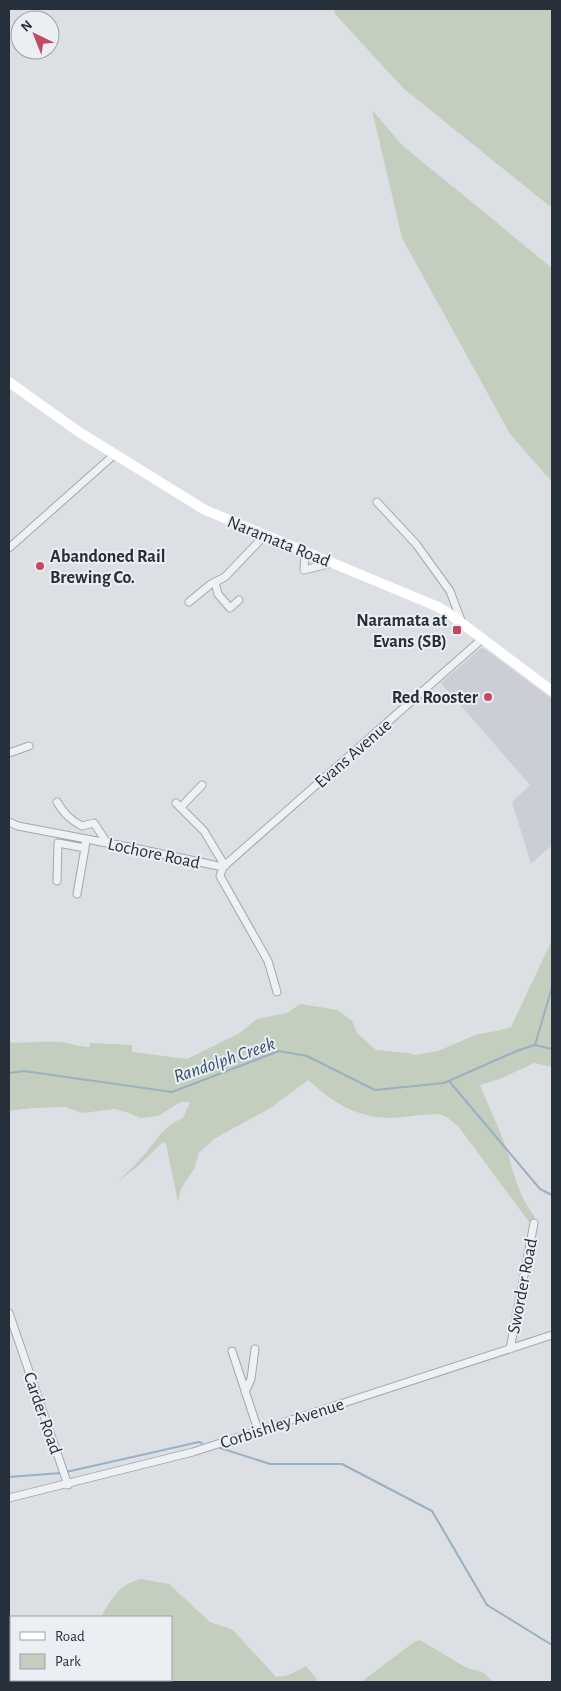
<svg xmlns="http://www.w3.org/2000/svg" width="561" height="1691" viewBox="0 0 561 1691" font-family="'Alegreya Sans',sans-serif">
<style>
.built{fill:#cacfd6}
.green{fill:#c3cebe}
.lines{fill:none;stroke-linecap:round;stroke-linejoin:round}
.stream{stroke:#99b0c3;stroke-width:2}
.street-casing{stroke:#a2a7ae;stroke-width:9}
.street{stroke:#eef1f4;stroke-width:7}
.secondary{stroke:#fff;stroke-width:10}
.poi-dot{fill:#c34864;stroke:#ebeff3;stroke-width:2}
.labels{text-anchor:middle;stroke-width:4;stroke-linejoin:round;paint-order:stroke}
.street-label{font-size:18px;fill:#272f3a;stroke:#ebeff3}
.poi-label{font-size:18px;font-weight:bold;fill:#272f3a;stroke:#ebeff3;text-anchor:end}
.water-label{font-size:19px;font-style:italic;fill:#34516b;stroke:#ebeff3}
</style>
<rect width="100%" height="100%" fill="#dce0e5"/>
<path class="built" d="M481,648L485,649L552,699V845L531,864L512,802L530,785L441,683Z"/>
<path class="green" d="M333,9H552V208L403,88L336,15Z
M372,110L403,146L552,268V482L510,434L402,238Z
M552,940V1067L534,1063L502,1078L480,1085C490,1110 503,1135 510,1161C516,1182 521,1199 535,1217L529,1222L458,1126C453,1123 447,1116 442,1115C432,1112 400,1118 387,1118C353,1116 333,1102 308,1080L272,1107L214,1139L199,1153L194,1169L181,1189L178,1202L166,1144L163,1142L137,1167L116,1183C126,1174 135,1165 144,1155C156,1140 165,1125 183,1118L190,1102H181L158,1116L140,1118L129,1113L115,1109L82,1113L65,1107L32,1108L9,1111V1042C26,1044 44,1040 61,1042C71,1043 79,1047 89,1047L90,1043L132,1045V1052L187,1059L238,1034L257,1019L287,1013L300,1004L338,1010L352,1021L357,1033L376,1050L409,1053L415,1055L438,1051L478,1034L497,1031L511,1027Z
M141,1579L169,1584L210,1622L233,1630L276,1677L289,1675L306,1666L319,1682H77V1680H171V1617H101C112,1598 118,1585 141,1579Z
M420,1640L465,1667L484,1673L493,1682H361L414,1642Z"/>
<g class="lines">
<path class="stream" d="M535,1045L552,987
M9,1073L24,1071L172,1092L279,1051L307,1056L375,1090L444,1083L519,1050L535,1045L552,1049
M449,1081L540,1189L552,1195
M217,1447L270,1464H342L432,1511L487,1605L552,1645
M66,1472L199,1442L202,1443
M9,1477L61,1473"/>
<g class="street-casing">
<path id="street" d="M377,502L416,544L450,591L462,623
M9,548L115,454
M305,551L304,570L332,563
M215,582L218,594L230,608L239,600
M189,602L211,584L225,577L265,535
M9,753L29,746
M57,802C64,813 70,820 82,826L94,823L107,843
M176,803L204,831L225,866
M181,807L202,785
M9,822L18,826L139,849L223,867L220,876L268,961L277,992
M223,867L482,639
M57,881L58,843L85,848L86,839
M77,894L85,848
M9,1313L68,1485
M510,1349L534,1223
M232,1351L258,1430
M245,1392L251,1379L255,1349
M9,1498L193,1452L552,1335"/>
</g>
<use href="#street" class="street"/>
<path class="secondary" d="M9,382L79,432L205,510L436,606L447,612L552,691"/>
</g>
<g class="poi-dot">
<circle cx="40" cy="566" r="5"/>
<rect x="452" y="625" width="10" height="10" rx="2.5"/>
<circle cx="488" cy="697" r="5"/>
</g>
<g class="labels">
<g class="street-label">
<text transform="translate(279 541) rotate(22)" y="6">Naramata Road</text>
<text transform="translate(353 753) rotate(-41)" y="6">Evans Avenue</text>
<text transform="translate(154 853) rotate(12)" y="6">Lochore Road</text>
<text transform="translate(522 1286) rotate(-79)" y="6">Sworder Road</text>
<text transform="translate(43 1413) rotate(71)" y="6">Carder Road</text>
<text transform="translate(282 1423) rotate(-18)" y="6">Corbishley Avenue</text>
</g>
<g class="poi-label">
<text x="50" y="562" text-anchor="start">Abandoned Rail<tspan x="50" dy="21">Brewing Co.</tspan></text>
<text x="447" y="626">Naramata at<tspan x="447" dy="21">Evans (SB)</tspan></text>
<text x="478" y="703">Red Rooster</text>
</g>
<g class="water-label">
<text transform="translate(224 1059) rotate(-19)" y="7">Randolph Creek</text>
</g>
</g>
<rect width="561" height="1691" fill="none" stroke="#272f3a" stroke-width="20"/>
<rect x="10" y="1616" width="162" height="65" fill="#ebeff3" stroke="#9da2a9"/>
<rect x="20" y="1632" width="25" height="8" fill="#ffffff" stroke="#9da2a9"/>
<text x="55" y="1641" font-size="15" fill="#272f3a">Road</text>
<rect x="20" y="1654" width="25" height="15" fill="#c3cebe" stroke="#9da2a9"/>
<text x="55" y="1666" font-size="15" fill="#272f3a">Park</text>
<g transform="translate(35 35) rotate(317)"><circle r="24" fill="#ebeff3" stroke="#9da2a9"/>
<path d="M0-4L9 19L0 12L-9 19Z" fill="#c34864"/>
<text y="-8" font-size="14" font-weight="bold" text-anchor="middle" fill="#272f3a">N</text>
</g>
</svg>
